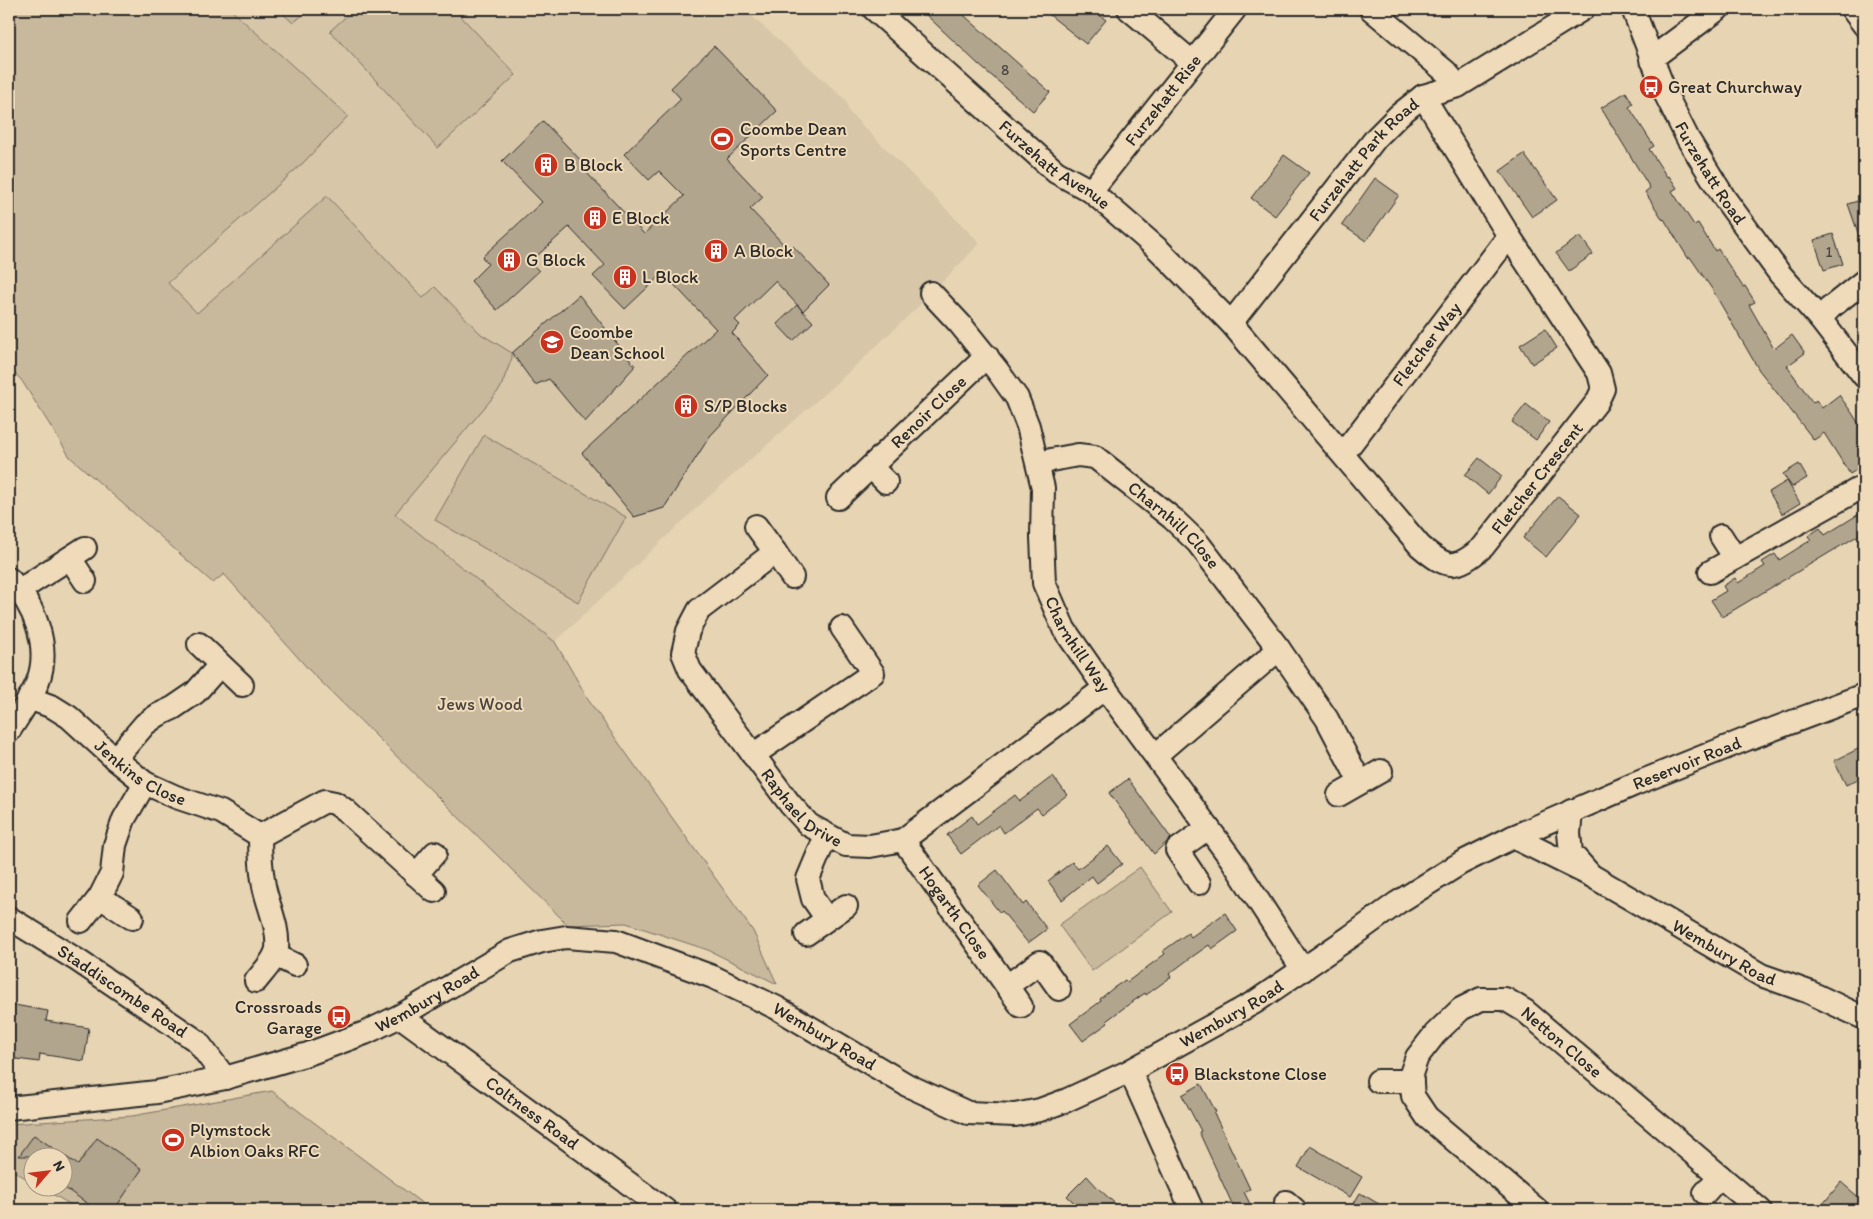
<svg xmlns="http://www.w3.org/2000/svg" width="1873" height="1219" viewBox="0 0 1873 1219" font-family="Itim,sans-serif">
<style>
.built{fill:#d7c6a8}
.green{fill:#c8b89c;stroke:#7a7264}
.building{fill:#b2a58e;stroke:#2b2b2b}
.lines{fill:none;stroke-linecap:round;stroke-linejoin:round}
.minor-casing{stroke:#2b2b2b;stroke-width:26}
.minor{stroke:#efdbb9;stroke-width:22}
.labels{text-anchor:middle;stroke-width:4;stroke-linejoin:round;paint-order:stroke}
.number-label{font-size:15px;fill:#4d4a44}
.poi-label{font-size:18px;fill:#2b2b2b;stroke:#efdbb9;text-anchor:start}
.street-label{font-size:18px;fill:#2b2b2b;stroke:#efdbb9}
.park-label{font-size:18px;fill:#4a4742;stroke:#efdbb9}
</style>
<rect width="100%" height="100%" fill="#e7d4b3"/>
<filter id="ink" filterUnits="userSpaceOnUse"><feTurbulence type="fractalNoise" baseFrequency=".02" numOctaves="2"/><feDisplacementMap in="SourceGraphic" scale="10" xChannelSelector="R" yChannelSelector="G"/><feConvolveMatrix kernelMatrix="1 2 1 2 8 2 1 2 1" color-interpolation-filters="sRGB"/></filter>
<g filter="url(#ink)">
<path class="built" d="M9,9H744L846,100L849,112L980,243L926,299L850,371L705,500L555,642L380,502L185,302L9,113Z"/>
<path class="green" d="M9,9H230L348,116L302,164L168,283L197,313L327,196L423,298L435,287L481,334L512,353V358L500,389L395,514L555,642L591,704L753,931L777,984L708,950L626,923L568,925L310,671L224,574L213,583L70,457L22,381L9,367Z
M278,9H310L293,23Z
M354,9H454L516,75L438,148L330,31Z
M484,435L626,517L578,602L435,520Z
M1140,867L1172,912L1092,971L1059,925Z
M272,1091L431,1210H80L40,1187L62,1186V1156H32V1182L9,1168V1124L132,1116Z"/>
<path class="building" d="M920,9H957L1050,92L1033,111L979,65Z
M1042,9H1092L1106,20L1086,44Z
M714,46L777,111L727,159L763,197L750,209L789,250L793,246L829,285L803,311L775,281L735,320L740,325L732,333L768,375L710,436L664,508L634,517L582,453L716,329L663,273L625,309L593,276L605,265L569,227L530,262L539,271L497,310L471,281L488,264L482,257L542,202L502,161L543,121L590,170L587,173L644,234L684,196L659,171L649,180L624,154L681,99L671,88Z
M1626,92L1633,104L1629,107L1654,146L1649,149L1667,177L1669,176L1677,188L1672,191L1694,225L1698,223L1715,251L1718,249L1743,287L1745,286L1755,302L1749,305L1774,349L1792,335L1805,353L1787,366L1813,403L1816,400L1822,408L1839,395L1852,413L1864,432V442L1858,446L1864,456V465L1850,474L1824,433L1814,440L1759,370L1712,289L1690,257L1688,258L1664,219L1663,220L1645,192L1650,188L1601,108Z
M1524,154L1557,200L1532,217L1500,171Z
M1284,155L1309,173L1275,216L1251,198Z
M1375,178L1399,195L1366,241L1342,225Z
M1864,199V244H1862L1848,204Z
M1833,234L1843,264L1824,270L1814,240Z
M1580,236L1593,254L1569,271L1556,253Z
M579,295L635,366L585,422L549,379L535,385L512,353Z
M797,305L813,322L793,341L777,324Z
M1545,329L1557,348L1532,364L1520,345Z
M1526,404L1549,422L1536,440L1512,422Z
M1479,458L1502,476L1488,494L1465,475Z
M1799,464L1807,478L1792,487L1783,474Z
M1787,481L1800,503L1782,514L1769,492Z
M1558,496L1581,514L1546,557L1523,538Z
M1864,511V532L1722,617L1711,600L1726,591L1723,586L1735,578L1738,583L1765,566L1762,562L1775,554L1779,560L1811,540L1808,536L1820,528L1825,535Z
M1864,746V776L1846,785L1834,761Z
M1053,776L1067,795L1042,814L1037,808L1004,833L999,825L961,854L947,835L972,816L977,824L1015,795L1020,801Z
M1128,779L1171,838L1154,854L1109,793Z
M1108,846L1122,864L1097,883L1092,876L1062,900L1048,881L1072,862L1078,869Z
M997,870L1023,905L1026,902L1047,929L1028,943L1002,911L1000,913L978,885Z
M1225,913L1237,931L1212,949L1209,945L1189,959L1169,974L1171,977L1146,995L1145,993L1125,1007L1106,1021L1108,1023L1083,1041L1070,1024L1101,1001L1100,999L1112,989L1125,980L1127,982L1165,954L1163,951L1188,933L1191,937Z
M9,1004L48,1011L46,1021L89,1028L84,1061L40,1054L39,1062L9,1058Z
M1201,1084L1216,1112L1214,1113L1250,1189L1244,1192L1253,1210H1235L1199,1132L1201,1131L1182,1095Z
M34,1135L78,1165L97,1138L142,1169L114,1210H97L62,1186V1156H19Z
M1310,1146L1362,1177L1350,1197L1298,1167Z
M1087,1176L1098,1188L1122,1210H1082L1067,1196Z
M1841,1182L1864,1202V1210H1830L1823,1204Z
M1360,1193L1367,1197L1389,1210H1350Z"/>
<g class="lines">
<g class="minor-casing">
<g id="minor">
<path id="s1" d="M874,9L1056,172L1091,191L1159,250L1231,323L1420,546C1447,569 1455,571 1483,547L1597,402L1603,389L1599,373L1509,236L1423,96"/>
<path d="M1129,9L1192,62"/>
<path d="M1371,9L1446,72L1458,86"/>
<path id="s2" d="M1633,9L1666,95L1688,139L1725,199L1780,274L1820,319L1864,376"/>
<path d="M1852,9L1864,25"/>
<path d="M1651,59L1718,9"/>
<path id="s3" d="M1091,191L1235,9"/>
<path id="s4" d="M931,293L960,324L997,370L1017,398L1028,426L1043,488L1042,537L1044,583L1064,629L1105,688L1232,860L1303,970"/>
<path d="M1820,319L1830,308L1864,281"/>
<path id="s5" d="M1231,323L1376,138L1399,115L1423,96L1458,86L1583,9"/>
<path id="s6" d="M1343,454L1509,236"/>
<path id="s7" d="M1039,465L1051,460L1078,455L1095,457L1172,518L1198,543L1279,649L1327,719L1360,782"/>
<path d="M871,467L886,482"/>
<path id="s8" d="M838,498L987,356"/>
<path id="s9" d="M756,526L775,552L699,610L688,631L683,653L690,670L790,804L809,825L846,845L870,846L903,840L1105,688"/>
<path d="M1721,536L1735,558"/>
<path d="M775,552L792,577"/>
<path d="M70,558L85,581"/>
<path d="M1710,572L1864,486"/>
<path d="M9,579C34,604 51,646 38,681C31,699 19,715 9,731"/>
<path d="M20,590L85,548"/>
<path d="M199,644L242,685"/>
<path id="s10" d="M29,698L53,707L69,717L115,759L145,783L176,797L221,812L260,836L325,801L335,803L345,810L434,891"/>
<path d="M753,755L873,673L842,628"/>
<path d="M1156,755L1279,649"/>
<path d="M115,759L145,724L158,715L173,708L195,693L220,665"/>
<path d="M1339,795L1381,771"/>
<path d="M1571,811L1569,833L1571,853L1588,872"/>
<path d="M826,836L808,879L813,899L827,919"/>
<path id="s11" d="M1513,837L1592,876L1761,975L1809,992L1864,1018"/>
<path id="s12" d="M903,840L1021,1006"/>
<path d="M416,875L435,853"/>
<path d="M1199,883L1177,850L1208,828"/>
<path d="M100,897L132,918"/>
<path id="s13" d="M9,918L77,960L197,1041L225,1078"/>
<path d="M81,921L100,897L112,873L115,845L124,819L145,783"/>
<path d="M806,934L846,906"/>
<path d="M275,955L295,965"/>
<path d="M256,981C263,972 276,959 277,948C279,927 268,906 264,886C261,870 260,853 260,836"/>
<path d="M1007,986L1040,962L1059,989"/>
<path id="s14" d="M400,1016L665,1210"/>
<path d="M1130,1071L1192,1210"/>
<path d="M1378,1081H1412"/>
<path id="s15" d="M9,1108L157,1092L225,1078L308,1054L365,1033L400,1016L510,951L542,941L566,937L616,941L713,977L777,1008L907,1085L968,1113L1015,1115L1040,1110L1067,1100L1130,1071L1255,1002L1350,937L1397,903L1461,863L1513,837L1635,784L1747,739L1864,695"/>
<path d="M1705,1193L1720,1176"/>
<path d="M1286,1202L1295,1210"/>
<path id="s16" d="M1536,1209L1427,1117L1413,1096L1411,1074L1417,1057L1435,1034L1461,1009L1481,999H1505L1525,1011L1760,1210"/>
</g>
</g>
<use href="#minor" class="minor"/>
</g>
</g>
<defs>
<g id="bus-disc" transform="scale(1.25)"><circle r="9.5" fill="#c8321e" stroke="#efdbb9"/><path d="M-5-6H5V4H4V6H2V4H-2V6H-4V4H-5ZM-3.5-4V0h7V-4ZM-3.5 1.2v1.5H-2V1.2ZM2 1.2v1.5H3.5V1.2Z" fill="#fff"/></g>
<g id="stadium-disc" transform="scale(1.25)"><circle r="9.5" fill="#c8321e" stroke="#efdbb9"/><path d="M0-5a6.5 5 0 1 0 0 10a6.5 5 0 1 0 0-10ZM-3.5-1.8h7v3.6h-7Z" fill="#fff"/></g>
<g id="building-disc" transform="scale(1.25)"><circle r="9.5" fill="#c8321e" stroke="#efdbb9"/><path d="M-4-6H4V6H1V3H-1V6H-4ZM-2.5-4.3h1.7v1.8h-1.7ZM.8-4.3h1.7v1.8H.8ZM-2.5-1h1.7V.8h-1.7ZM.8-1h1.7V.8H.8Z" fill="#fff"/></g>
<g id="school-disc" transform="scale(1.25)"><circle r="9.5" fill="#c8321e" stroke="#efdbb9"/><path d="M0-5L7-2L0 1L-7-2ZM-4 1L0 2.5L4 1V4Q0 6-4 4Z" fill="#fff"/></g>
</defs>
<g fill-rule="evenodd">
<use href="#bus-disc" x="1651" y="87"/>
<use href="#stadium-disc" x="722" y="139"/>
<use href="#building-disc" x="546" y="165"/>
<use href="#building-disc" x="595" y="218"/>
<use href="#building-disc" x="716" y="251"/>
<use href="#building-disc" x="509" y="260"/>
<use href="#building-disc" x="625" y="277"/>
<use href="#school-disc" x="552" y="342"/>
<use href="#building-disc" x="686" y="406"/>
<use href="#bus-disc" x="339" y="1017"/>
<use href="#bus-disc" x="1177" y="1074"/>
<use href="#stadium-disc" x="173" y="1140"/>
</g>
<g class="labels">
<g class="number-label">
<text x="1005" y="75">8</text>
<text x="1829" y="257">1</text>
</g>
<g class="poi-label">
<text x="1668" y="93">Great Churchway</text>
<text x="740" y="135">Coombe Dean<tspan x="740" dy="21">Sports Centre</tspan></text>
<text x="564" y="171">B Block</text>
<text x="612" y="224">E Block</text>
<text x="734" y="257">A Block</text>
<text x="526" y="266">G Block</text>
<text x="642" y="283">L Block</text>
<text x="570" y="338">Coombe<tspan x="570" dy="21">Dean School</tspan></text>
<text x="704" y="412">S/P Blocks</text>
<text x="322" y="1013" text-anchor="end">Crossroads<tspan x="322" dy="21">Garage</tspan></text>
<text x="1194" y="1080">Blackstone Close</text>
<text x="190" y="1136">Plymstock<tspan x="190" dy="21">Albion Oaks RFC</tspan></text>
</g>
<g class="street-label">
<text dy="6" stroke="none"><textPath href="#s3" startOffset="116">Furzehatt Rise</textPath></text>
<text dy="6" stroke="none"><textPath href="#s5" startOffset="211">Furzehatt Park Road</textPath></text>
<text dy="6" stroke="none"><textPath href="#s1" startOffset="239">Furzehatt Avenue</textPath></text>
<text dy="6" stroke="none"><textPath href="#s2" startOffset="182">Furzehatt Road</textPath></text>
<text dy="6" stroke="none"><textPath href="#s6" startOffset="138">Fletcher Way</textPath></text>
<text dy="6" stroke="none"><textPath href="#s8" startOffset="125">Renoir Close</textPath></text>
<text dy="6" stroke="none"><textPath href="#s1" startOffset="930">Fletcher Crescent</textPath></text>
<text dy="6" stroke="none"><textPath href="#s7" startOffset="162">Charnhill Close</textPath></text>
<text dy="6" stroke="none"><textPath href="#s4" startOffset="395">Charnhill Way</textPath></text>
<text dy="6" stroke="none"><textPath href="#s15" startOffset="1842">Reservoir Road</textPath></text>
<text dy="6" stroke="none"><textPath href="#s10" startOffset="136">Jenkins Close</textPath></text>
<text dy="6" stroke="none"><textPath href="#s9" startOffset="371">Raphael Drive</textPath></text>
<text dy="6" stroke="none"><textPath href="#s12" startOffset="89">Hogarth Close</textPath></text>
<text dy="6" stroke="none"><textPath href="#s11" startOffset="241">Wembury Road</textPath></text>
<text dy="6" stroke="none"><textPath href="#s13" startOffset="135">Staddiscombe Road</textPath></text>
<text dy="6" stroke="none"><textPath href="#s15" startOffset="436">Wembury Road</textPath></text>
<text dy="6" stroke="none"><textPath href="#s15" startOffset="1320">Wembury Road</textPath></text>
<text dy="6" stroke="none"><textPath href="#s15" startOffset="870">Wembury Road</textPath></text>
<text dy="6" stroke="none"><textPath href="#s16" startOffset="391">Netton Close</textPath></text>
<text dy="6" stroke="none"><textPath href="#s14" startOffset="164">Coltness Road</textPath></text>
</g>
<g class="park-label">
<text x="480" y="710">Jews Wood</text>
</g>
</g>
<rect width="1873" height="1219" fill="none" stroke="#efdbb9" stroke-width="30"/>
<rect x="15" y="15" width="1843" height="1189" fill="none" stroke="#2b2b2b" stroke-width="2" filter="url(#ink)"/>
<g transform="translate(48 1172) rotate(62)"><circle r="24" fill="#efdbb9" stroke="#a19580"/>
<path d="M0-4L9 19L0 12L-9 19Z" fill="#c8321e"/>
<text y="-8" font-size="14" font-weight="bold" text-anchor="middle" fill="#2b2b2b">N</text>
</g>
</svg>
